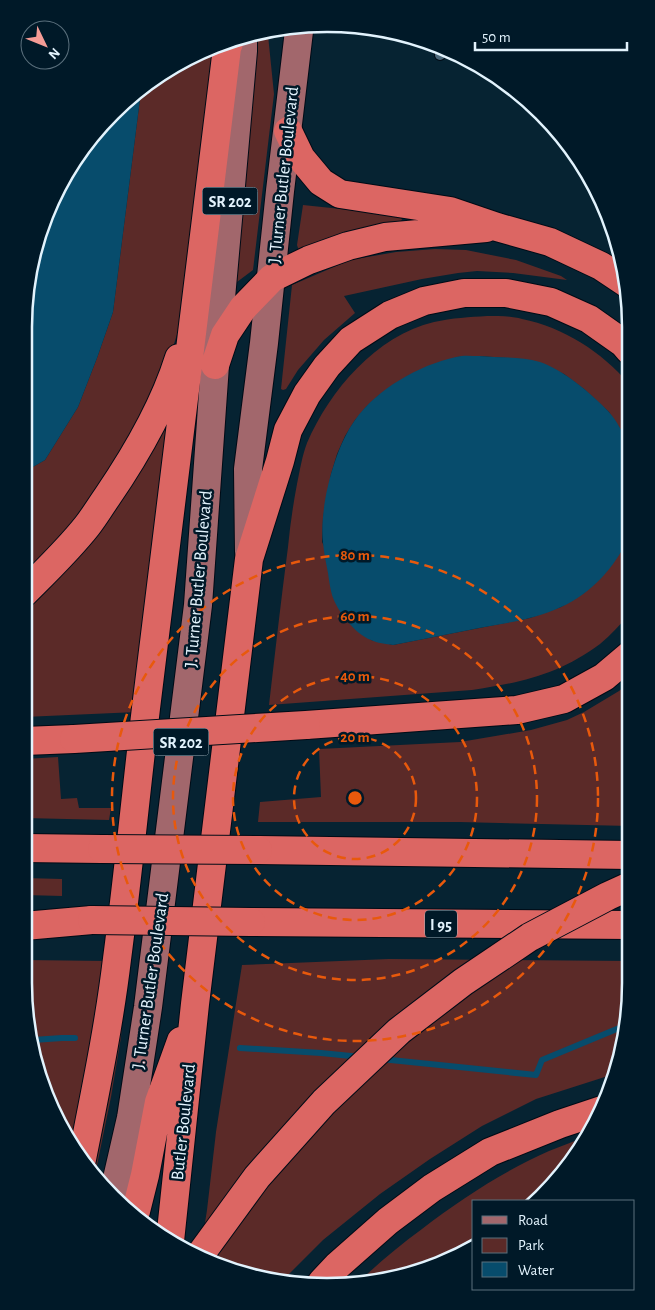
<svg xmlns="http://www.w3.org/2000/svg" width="655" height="1310" viewBox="0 0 655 1310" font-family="'Alegreya Sans',sans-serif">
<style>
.green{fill:#5b2a28}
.water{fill:#074c6c}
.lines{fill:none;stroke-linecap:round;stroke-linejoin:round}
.stream{stroke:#074c6c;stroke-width:6}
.service-casing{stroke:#000b16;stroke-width:12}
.primary-casing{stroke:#000b16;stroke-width:30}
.motorway-casing{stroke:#000b16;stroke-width:30}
.service{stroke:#4b687a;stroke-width:10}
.primary{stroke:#a2676c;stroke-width:28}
.motorway{stroke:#dc6663;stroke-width:28}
.motorway-bridge-casing{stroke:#000b16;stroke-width:30;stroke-linecap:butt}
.motorway-bridge{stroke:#dc6663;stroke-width:28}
.ring{fill:none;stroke:#e8590c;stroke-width:2.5;stroke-dasharray:9 6}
.labels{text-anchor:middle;stroke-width:5;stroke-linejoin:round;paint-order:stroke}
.shield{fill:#001928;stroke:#9eb2bd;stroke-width:1}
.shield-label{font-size:16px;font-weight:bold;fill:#e2f3fd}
.street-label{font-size:18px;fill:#e2f3fd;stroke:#001928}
.rim{fill:none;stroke:#e2f3fd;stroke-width:2.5}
.centre{fill:#e8590c;stroke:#001928;stroke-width:2.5}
.ring-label{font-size:15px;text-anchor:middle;font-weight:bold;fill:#e8590c;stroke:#001928;stroke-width:5;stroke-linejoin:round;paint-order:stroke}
</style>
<rect width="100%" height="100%" fill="#062332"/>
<path class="green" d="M268,35L274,94L253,270L237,282L235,281L248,124L258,36Z
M220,45L180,325L167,366L154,396L86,509L24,577V472L45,460L78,407L97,358L113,312L141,91Z
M303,205L398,215L401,217L402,220L398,223L365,228L330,238L303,250H300L298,248L297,245Z
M435,249L466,250L516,260L561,276L567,280L513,273L477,271L458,273L422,279L344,296L355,313L324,340L298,370L286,389L283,390L281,389L292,285L350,260L396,252Z
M487,316C499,316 511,316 522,319C563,327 602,352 629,384V447L626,438L609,412L584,389L564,374L540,363L520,359L479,356L457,357L379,395L366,407L355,420L345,436L337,454L331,474L323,518L322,542L371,640L393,645L530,618L561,607L584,593L625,547L629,537L630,614C620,624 611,635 600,644C560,674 520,683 472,690L269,705C275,653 281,600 288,547C290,526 293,505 297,484C300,470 302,456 307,443C330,390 376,336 434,322C452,318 470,317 487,316Z
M179,378L137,712L24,717V604Z
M630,682V826L459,822H258L260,802L321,797L319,749L460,742L531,730L567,720L584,712L619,691Z
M58,757L61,799L77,798L79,808H111L109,820L24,818V759Z
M24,878L62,879V896L24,895Z
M389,959L631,961V1002L611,1075L536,1099L482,1126L430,1159L380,1194L323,1240L282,1281L268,1280L200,1255L207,1210L216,1132L242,965Z
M24,960L107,961L75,1146L40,1080L24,983Z
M123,1011L121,1037L111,1097L95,1175L88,1169Z
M585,1137L542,1197L537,1201H474V1246L462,1255L367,1284L358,1283C378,1263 399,1246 422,1229C461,1199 504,1171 549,1151C561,1146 573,1142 585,1137Z"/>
<path class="water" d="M141,91L113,312L97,358L78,407L45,460L24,472V308L55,193L127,99Z
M479,356C499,358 520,356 540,362C562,369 592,394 608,411C616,419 625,436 629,447V537C615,567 591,594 561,607C536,619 507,623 479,628C451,634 422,639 393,645C386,644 377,643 371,640C355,634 337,611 332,595C330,588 329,580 328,573C326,563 324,553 323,543C319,508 334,449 355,420C377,389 419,365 456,357C463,355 471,356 479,356Z"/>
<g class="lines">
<path class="stream" d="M33,1040L62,1038H75
M240,1048L321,1053L361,1057
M381,1059L536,1075L542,1060L624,1026"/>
<g class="service-casing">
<path id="service" d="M440,55V49"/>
</g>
<g class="primary-casing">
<path id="primary" d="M249,551L248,469L264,343L280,191L299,31
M114,1192L131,1118L148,1007L198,605L215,365L243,51V38"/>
</g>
<g class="motorway-casing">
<path id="motorway" d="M288,131L301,158L321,182L340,194L450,211L497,227L550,242L601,266L628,284
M215,365L225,335L243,308L272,278L309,260L348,246L385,237L486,228
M24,593C46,571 68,550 87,526C94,517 100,507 107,497C135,456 164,406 179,358
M306,725L517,710L564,699L604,677L630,655
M24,741L74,739
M24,848L102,849
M258,850L630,855
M251,922L630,925
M24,926L92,920
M82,1159C95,1093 109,1026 117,959C128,876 136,792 146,708C172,488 199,268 227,48L230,40
M136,1211L145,1175L159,1102L181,1041
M170,1241L195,1004L249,559L280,461L288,430L307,394L327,366L351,340L390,315L424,301L464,293H506L551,302L589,319L623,343L629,350
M322,1282L337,1266L388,1221L432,1188L490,1152L560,1124L602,1110"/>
</g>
<use href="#service" class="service"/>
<use href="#primary" class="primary"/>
<use href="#motorway" class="motorway"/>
<g class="motorway-bridge-casing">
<path id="motorway-bridge" d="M74,739L306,725
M102,849L258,850
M92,920L251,922
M200,1255L257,1177L324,1102L399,1031L463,982L530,937L608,896L630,886"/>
</g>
<use href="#motorway-bridge" class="motorway-bridge"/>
</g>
<g class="ring">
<circle cx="355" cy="798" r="61"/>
<circle cx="355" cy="798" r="122"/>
<circle cx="355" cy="798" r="182"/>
<circle cx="355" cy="798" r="243"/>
</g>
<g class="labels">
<g class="shield">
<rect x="202.5" y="187.5" width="55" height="27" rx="4"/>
<rect x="153.5" y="728.5" width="55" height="27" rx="4"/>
<rect x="425" y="910.5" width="32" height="27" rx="4"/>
</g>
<g class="shield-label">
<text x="230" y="207">SR 202</text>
<text x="181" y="748">SR 202</text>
<text x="441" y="930">I 95</text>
</g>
<g class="street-label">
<text transform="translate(283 175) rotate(-84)" y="6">J. Turner Butler Boulevard</text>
<text transform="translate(198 579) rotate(-85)" y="6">J. Turner Butler Boulevard</text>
<text transform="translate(150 981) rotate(-82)" y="6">J. Turner Butler Boulevard</text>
<text transform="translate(183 1122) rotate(-84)" y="6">Butler Boulevard</text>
</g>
</g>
<path d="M0 0H655V1310H0ZM327 32H327A295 295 0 0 1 622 327V983A295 295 0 0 1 327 1278H327A295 295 0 0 1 32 983V327A295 295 0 0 1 327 32Z" fill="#001928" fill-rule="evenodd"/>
<path class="rim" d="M327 32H327A295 295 0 0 1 622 327V983A295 295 0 0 1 327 1278H327A295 295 0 0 1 32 983V327A295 295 0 0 1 327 32Z"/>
<circle cx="355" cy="798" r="8" class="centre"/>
<g class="ring-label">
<text x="355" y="560">80 m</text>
<text x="355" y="621">60 m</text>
<text x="355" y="681">40 m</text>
<text x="355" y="742">20 m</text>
</g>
<rect x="472" y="1200" width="162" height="90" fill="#001928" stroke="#5a707d"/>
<rect x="482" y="1216" width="25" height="8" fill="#a2676c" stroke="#5a707d"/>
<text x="518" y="1225" font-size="15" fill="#e2f3fd">Road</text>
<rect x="482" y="1238" width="25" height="15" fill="#5b2a28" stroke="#5a707d"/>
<text x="518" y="1250" font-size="15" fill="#e2f3fd">Park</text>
<rect x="482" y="1262" width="25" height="15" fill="#074c6c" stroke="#5a707d"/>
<text x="518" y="1275" font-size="15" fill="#e2f3fd">Water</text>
<g transform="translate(45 45) rotate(133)"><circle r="24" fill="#001928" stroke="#5a707d"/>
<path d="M0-4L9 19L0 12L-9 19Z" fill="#f59c96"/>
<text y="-8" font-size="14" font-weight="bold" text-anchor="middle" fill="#e2f3fd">N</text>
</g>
<path d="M475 42v8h152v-8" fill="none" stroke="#e2f3fd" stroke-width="2.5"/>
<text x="482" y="42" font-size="15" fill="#e2f3fd" stroke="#001928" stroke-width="4" paint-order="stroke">50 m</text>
</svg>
